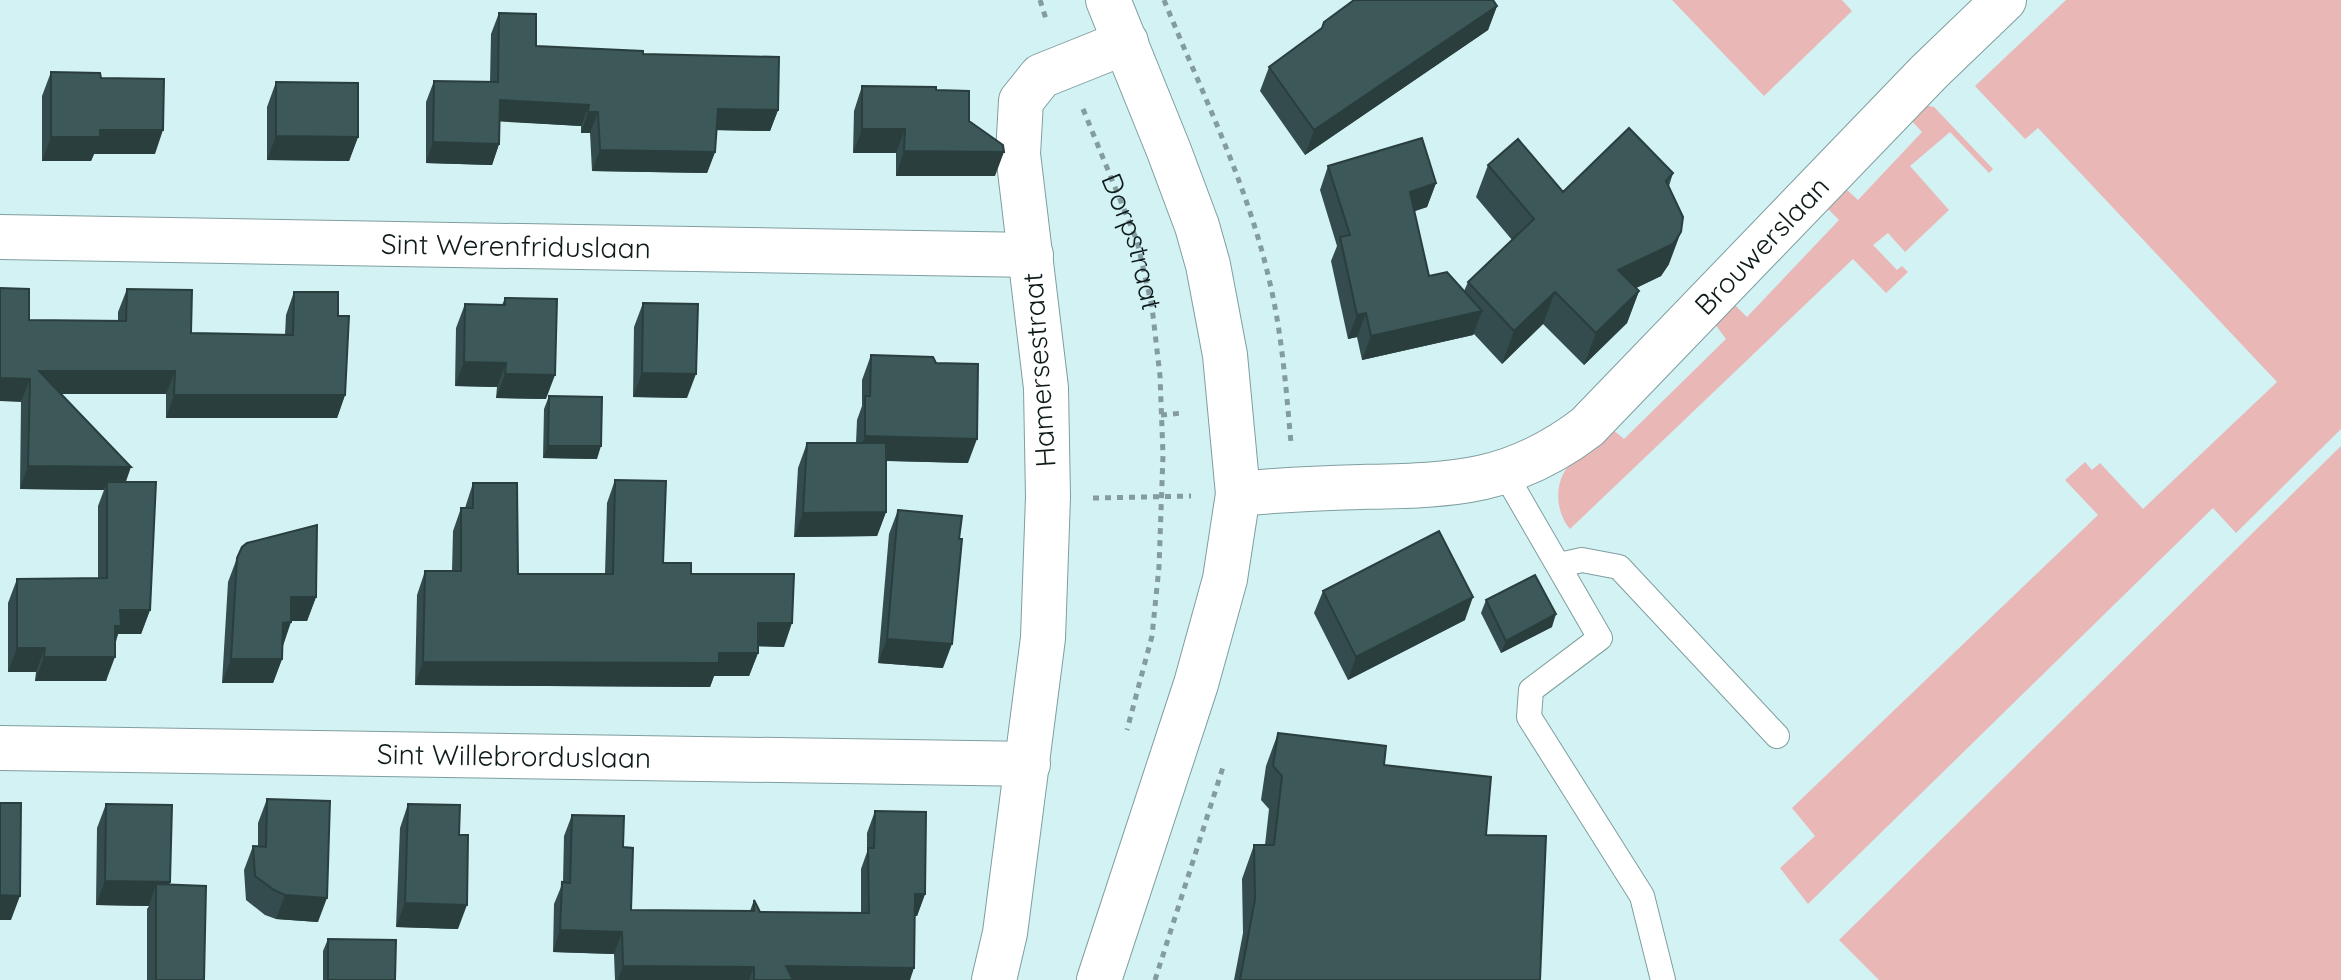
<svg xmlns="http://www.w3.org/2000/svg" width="2341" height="980" viewBox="0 0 2341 980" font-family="Quicksand,sans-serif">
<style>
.green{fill:#eab7b7}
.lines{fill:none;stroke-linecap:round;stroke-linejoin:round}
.lane-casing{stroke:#809e9f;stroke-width:26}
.street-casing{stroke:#809e9f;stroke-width:46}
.primary-casing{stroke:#809e9f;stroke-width:46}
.path{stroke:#849c9d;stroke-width:5;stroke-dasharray:6 6;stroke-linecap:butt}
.lane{stroke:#fff;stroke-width:24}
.street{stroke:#fff;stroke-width:44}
.primary{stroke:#fff;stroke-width:44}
.wall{fill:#344c4d}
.shaded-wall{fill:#2a3e3e}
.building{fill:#3c5859;stroke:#2a3e3e;stroke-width:2}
.labels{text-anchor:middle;stroke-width:8;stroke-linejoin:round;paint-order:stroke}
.street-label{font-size:28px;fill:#0f1b1b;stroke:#fff}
</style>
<rect width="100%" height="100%" fill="#d2f2f4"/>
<path class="green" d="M1672,0H1842L1852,11L1764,96Z
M2066,0H2341V429L2236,533L2213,508L1808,904L1780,868L1815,836L1792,808L2098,515L2065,480L2085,462L2092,470L2100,463L2143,509L2277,382L2038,128L2025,139L1975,86Z
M1925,105L1934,107L1993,169L1989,173L1950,132L1910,166L1949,210L1905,252L1888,233L1873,245L1897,270L1902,266L1908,272L1886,293L1853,259L1570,529C1556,513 1554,485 1567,468C1578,453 1598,441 1612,429L1624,439L1726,339L1715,324L1735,305L1747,317L1839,220L1827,208L1846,189L1858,200L1922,132L1911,120Z
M2341,446V980H1879L1839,940Z"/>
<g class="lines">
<g class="lane-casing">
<path id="lane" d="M1504,472L1600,638L1531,690L1529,717L1642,896L1663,980
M1559,565L1582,560L1619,567L1777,736"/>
</g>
<g class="street-casing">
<g id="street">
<path id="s2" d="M0,237L1031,255"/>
<path id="s3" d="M1238,494C1279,490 1320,488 1361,487C1452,485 1511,485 1587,427L1929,72L2004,0"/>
<path id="s4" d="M0,748L1028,764"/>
<path d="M994,980L1005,933L1043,638L1048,497L1046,388L1018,154L1021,101L1041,76L1126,42"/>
</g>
</g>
<g class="primary-casing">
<path id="primary" d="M1099,980L1196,684L1225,579L1238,494L1225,355L1208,265L1197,226L1169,151L1108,0"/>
</g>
<g class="path">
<path d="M1040,0L1047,22"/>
<path d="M1164,0C1201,91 1247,183 1269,279C1282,333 1286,388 1291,443"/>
<path id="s1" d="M1083,109L1137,241L1152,307L1160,376L1163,455L1159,567L1152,636L1127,730"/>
<path d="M1161,415L1183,413"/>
<path d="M1093,498L1191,496"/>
<path d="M1155,980L1224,764"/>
</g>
<use href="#lane" class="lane"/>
<use href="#street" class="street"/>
<use href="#primary" class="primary"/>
</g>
<path class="wall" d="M1497,6L1488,30L1305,155L1260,91L1269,67Z
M499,13L536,46L643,54L778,110L770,131L716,130L715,152L707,173L592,171L590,133H581V126L500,121L499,144L492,165L426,163V102L434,81L490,82L491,34Z
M51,72L101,78L155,154H94L91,161H42V96Z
M276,82L358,137L349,161L267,160V107Z
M862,86L936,90L969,121L995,176H896V153H853L854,111Z
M1488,165L1563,192L1673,173L1669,186V264L1661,276L1636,288L1639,291L1627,323L1584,365L1543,324L1502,364L1474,334L1473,335L1362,360L1357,337L1348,339L1331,261L1337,246L1320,190L1328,166L1436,183L1427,207L1414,211L1429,276L1464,291L1468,282L1512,240L1476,197Z
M127,289L191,333L285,335L286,315L294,292L338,316L345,395L337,418H166V394H61L126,482L150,610L141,634H118L106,681H35L36,672H8V603L17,579L98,578V506L104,490L20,489L21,402L29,320L118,321V312Z
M505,298L546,399L496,398L497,387L455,386L456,328L465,304L502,305Z
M643,303L687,398L633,397L634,327Z
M871,355L968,463L886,461V512L877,536L794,537L798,468L807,443H856L857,420L862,406V380Z
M549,396L597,459L543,458L544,409Z
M615,480L663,563L691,574L784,647L758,646V653L749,676H714L710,687L415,685L417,595L425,571H452L453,531L461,508H465L473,483L518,574H605L607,503Z
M898,510L943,668L878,663L889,534Z
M237,558L316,597L307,621H291L282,646V659L273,683H222L228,582Z
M1323,591L1465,620L1348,680L1314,613Z
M1486,600L1552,627L1501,653L1481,613Z
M1278,733L1384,765L1486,835L1540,980H1234L1243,933L1242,879L1254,845H1265L1269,809L1261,800L1266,766Z
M267,799L318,922L276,919L265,915L246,900L244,870L253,846L258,847V823Z
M106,804L170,882L169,885L204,980H147V909L149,906L96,905L97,828Z
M408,804L458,929L396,927L400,828Z
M875,811L925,894L917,916H915L910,980H615L614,954L553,952L554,904L563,882L564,836L572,815L623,847L631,910L750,911L754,900L760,912L861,913V869L867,852V833Z
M328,939L395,980H323V951Z"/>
<path class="shaded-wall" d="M1497,6L1488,30L1305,155L1314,130Z
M500,100L589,105L581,126L492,121Z
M718,109L778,110L770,131L710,130Z
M588,112H598L590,133H581Z
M862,129H905L896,153H853Z
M100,130H163L155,154H94L91,161H42L51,137Z
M276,136L358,137L349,161L267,160Z
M433,142L499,144L492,165L426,163Z
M600,150L715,152L707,173L592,171Z
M904,151L1004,152L995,176H896Z
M1436,183L1427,207L1401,216L1410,192Z
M1681,232L1669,264L1661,276L1607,302L1618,270Z
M1639,291L1627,323L1584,365L1596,333Z
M1555,292L1543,324L1502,364L1514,331Z
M1482,311L1473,335L1362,360L1371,336Z
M1366,313L1357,337L1348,339L1357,315Z
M464,362L506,363L497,387L455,386Z
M39,371H175L166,394H31Z
M642,373L696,374L687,398L633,397Z
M505,374L555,375L546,399L496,398Z
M0,378L30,379L21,402L0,401Z
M174,395H345L337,418H166Z
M865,436L977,439L968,463L856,460Z
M548,446H601L597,459L543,458Z
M28,466L131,467L123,490L107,482L104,490L20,489Z
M886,512L877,536L794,537L803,513Z
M291,597H316L307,621H283Z
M1473,597L1465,620L1348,680L1356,657Z
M120,610H150L141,634H118L112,650H106Z
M1556,614L1552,627L1501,653L1506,641Z
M291,622L283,646V623Z
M758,623H792L784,647L750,646Z
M887,639L952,644L943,668L878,663Z
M17,648H45L36,672H8Z
M719,653H758L749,676H714L710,687L415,685L423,662Z
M44,657H115L106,681H35Z
M231,659H282L273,683H222Z
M105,881L170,882L162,906L156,884L149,906L96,905Z
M915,894H925L917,916H908Z
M0,895L20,896L11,920H0Z
M285,895L327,898L318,922L276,919Z
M405,903L467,905L458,929L396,927Z
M560,930L622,932L614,954L553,952Z
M623,966L754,967L749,980H618Z
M786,966L914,968L910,980H781Z"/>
<path class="building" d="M1354,0H1493L1497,6L1314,130L1269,67L1322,28L1324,22Z
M499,13L536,14V46L643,51V54L779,57L778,110L718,109L715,152L600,150L598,112H588L589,105L500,100L499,144L433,142L434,81L498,82Z
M51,72L100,73L101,78L164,79L163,130H100V137H51Z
M276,82L358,83V137L276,136Z
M862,86L936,87V90L969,91V121L1003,145L1004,152L904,151L905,129H862Z
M1629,128L1673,173L1666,181L1683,217L1681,232L1673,244L1618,270L1639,291L1596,333L1555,292L1514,331L1468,282L1534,219L1488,165L1518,139L1563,192Z
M1422,138L1436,183L1410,192L1429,276L1447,272L1482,311L1371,336L1366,313L1357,315L1340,237L1350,235L1328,166Z
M0,288L29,289V320L126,321L127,289L192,290L191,333L293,335L294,292H338V316H349L345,395H174L175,371H39L131,467L28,466L30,379L0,378Z
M505,298L557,299L555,375L505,374L506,363L464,362L465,304L505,305Z
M643,303L698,304L696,374L642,373Z
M871,355L933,357L936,363L978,364L977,439L865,436V396H870Z
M549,396L602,397L601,446H548Z
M807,443H886V512L803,513Z
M615,480L666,481L663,563H691V574H794L792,623H758V653H719V663L423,662L425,571H461V508H473V483H517L518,574H613Z
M107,482H156L150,610H120L121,626H115V657H44L45,648H17V579L107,578Z
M898,510L962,516L959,539H962L952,644L887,639Z
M317,525L316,597H291V622L283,623L282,659H231L237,558L242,547L247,543Z
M1439,531L1473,597L1356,657L1323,591Z
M1535,575L1556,614L1506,641L1486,600Z
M1278,733L1386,746L1384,765L1491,777L1486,835L1546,836L1540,980H1240L1255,899L1254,845H1274L1282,776L1273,766Z
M267,799L330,801L327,898L285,895L274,890L255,876L253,846L266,847Z
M0,803H21L20,896L0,895Z
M106,804L172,805L170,882L105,881Z
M408,804L460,805L459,835H468L467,905L405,903Z
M875,811L926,812L925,894H915L914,968L786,966L793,980H754V967L623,966L622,932L560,930L562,882L570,883L572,815L624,816L623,847L633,848L631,910L754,911V900L760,912L869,913L868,848H874Z
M156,884L206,886L204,980H156Z
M328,939L396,940L395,980H328Z"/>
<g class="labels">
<g class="street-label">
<text dy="10" stroke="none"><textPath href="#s1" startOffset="142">Dorpstraat</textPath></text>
<text dy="10" stroke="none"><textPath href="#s2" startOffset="516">Sint Werenfriduslaan</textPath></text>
<text dy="10" stroke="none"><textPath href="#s3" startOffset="614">Brouwerslaan</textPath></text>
<text transform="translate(1039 370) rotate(-94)" y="10">Hamersestraat</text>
<text dy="10" stroke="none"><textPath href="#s4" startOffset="514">Sint Willebrorduslaan</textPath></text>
</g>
</g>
</svg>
